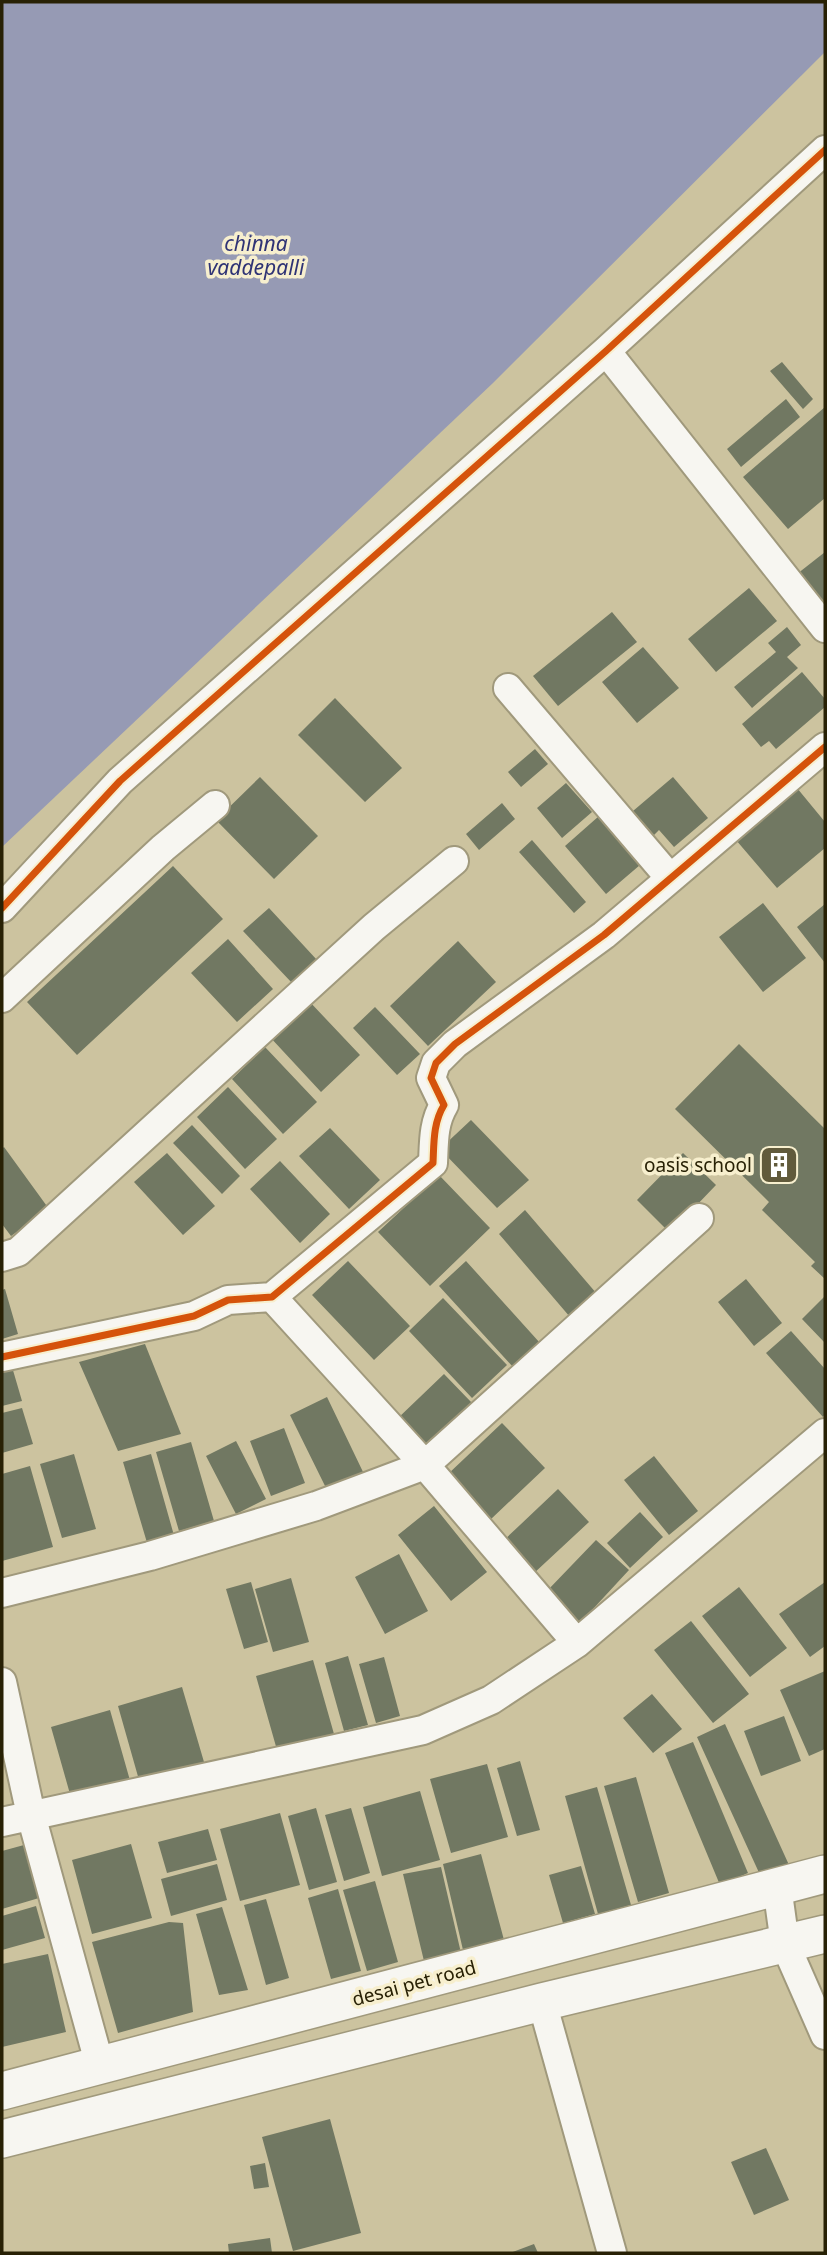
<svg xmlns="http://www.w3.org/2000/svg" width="827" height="2255" viewBox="0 0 827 2255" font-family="'Noto Sans',sans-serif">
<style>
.water{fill:#969ab4}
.building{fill:#717862}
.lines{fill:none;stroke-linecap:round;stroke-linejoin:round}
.minor-casing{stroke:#a0997c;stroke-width:32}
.tertiary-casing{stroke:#a0997c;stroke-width:40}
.minor{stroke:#f7f6f1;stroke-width:28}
.tertiary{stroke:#f7f6f1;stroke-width:37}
.cycleway-casing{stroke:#f7efce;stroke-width:11}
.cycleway{stroke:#d5530b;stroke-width:7}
.labels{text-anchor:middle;stroke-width:7;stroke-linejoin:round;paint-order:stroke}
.poi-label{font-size:19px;fill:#282105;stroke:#f7efce;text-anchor:end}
.street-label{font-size:19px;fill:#282105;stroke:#f7efce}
.water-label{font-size:21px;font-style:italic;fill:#2f3375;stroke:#f7efce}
</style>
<rect width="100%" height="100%" fill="#ccc39f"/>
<path class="water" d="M2,2H825V52L493,383L2,847Z"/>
<path class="building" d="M782,362L813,399L803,409L770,371Z
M786,399L800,417L741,467L727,449Z
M825,407V498L788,529L743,477Z
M825,552V605L797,574Z
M749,588L777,621L716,672L688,639Z
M612,612L637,642L558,706L533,676Z
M787,627L801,645L787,657L798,668L752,708L734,687L776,652L768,643Z
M643,647L679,688L637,723L602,682Z
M802,672L825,699V707L776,749L769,741L761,747L742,724Z
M335,698L402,768L365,802L298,735Z
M535,749L548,764L521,787L508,772Z
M260,777L318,836L274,879L216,820Z
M673,777L708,818L674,847L659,830L654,835L633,811Z
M566,783L592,812L562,838L537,808Z
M797,788L825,822V848L777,888L736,840Z
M502,803L515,819L479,850L466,834Z
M599,816L640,865L606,894L565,846Z
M532,840L586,902L574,913L519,852Z
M173,866L223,919L77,1055L27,1002Z
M763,903L806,958L763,992L719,937Z
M825,904V963L797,927Z
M269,908L317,960L292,983L243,931Z
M228,939L273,989L237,1022L191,973Z
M458,941L496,982L428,1046L390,1006Z
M308,1000L360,1055L321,1092L269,1036Z
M375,1007L420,1054L397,1075L353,1028Z
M739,1044L825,1129V1279L811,1266L815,1262L762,1210L769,1202L675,1109Z
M265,1047L317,1102L283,1134L232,1079Z
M228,1087L277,1139L245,1169L197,1117Z
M471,1120L529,1180L497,1208L440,1149Z
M192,1125L240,1176L222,1194L173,1143Z
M330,1128L380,1180L349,1209L299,1156Z
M4,1147L49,1209L11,1236L2,1224V1149Z
M167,1153L215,1206L183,1235L134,1182Z
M683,1153L716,1185L670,1233L637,1200Z
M280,1161L330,1214L300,1243L250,1189Z
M439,1175L490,1228L430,1286L378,1232Z
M525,1210L597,1294L570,1317L499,1234Z
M348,1261L410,1326L374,1360L312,1295Z
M466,1261L540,1343L513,1367L439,1286Z
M746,1279L782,1323L754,1346L718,1302Z
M5,1289L18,1334L2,1339V1290Z
M825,1296V1343L802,1319Z
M443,1298L507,1365L472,1398L409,1331Z
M791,1331L825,1369V1414L823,1417L766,1353Z
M145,1344L181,1434L118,1451L79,1362Z
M10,1360L22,1401L2,1406V1363Z
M444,1374L472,1403L423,1448L396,1420Z
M327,1397L364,1474L328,1492L290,1415Z
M22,1408L33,1444L2,1453V1413Z
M502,1423L545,1468L490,1520L447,1475Z
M284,1428L305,1483L271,1496L250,1441Z
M236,1441L266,1499L236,1514L206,1456Z
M191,1442L214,1521L179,1531L156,1452Z
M74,1454L96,1529L62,1538L40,1464Z
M151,1454L175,1539L148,1546L123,1462Z
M654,1456L698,1511L669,1535L624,1480Z
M30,1466L53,1547L2,1561V1474Z
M558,1489L589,1522L532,1575L501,1543Z
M434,1506L487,1572L451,1601L398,1535Z
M640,1512L663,1537L630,1568L607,1543Z
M596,1540L629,1570L580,1623L546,1592Z
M399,1554L428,1611L385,1634L355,1577Z
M291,1578L309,1642L273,1652L255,1589Z
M251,1582L268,1642L244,1649L226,1589Z
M825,1582V1646L810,1657L779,1614Z
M739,1587L787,1648L750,1677L702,1616Z
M691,1621L749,1694L713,1723L654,1650Z
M348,1656L368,1725L344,1731L325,1663Z
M384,1657L400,1716L376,1723L359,1664Z
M313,1660L334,1734L277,1750L256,1676Z
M825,1671V1749L809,1756L780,1690Z
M182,1687L204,1762L139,1780L118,1706Z
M652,1694L682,1729L653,1753L623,1718Z
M110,1710L131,1784L72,1801L51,1727Z
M784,1716L801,1761L761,1776L744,1731Z
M725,1724L789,1865L761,1877L697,1737Z
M693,1742L748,1873L720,1885L665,1753Z
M520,1761L540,1830L517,1836L497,1768Z
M487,1764L508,1837L451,1853L430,1779Z
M636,1777L669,1893L638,1902L604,1786Z
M597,1787L631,1905L598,1914L565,1796Z
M420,1791L440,1860L382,1876L363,1807Z
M316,1808L337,1882L309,1890L288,1816Z
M351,1808L370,1873L344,1881L325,1815Z
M280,1813L300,1885L240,1901L220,1829Z
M208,1829L217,1860L167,1873L158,1842Z
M131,1844L152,1918L92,1934L72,1860Z
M24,1845L39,1898L2,1909V1851Z
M481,1854L504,1940L463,1950L443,1864Z
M217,1864L227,1900L171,1916L161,1879Z
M581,1866L595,1914L563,1923L549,1875Z
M441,1867L461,1953L424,1961L403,1874Z
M375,1881L398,1962L367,1971L343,1890Z
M338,1889L361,1971L331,1979L308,1898Z
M266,1899L289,1978L266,1985L244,1905Z
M36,1906L45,1938L2,1950V1916Z
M222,1907L248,1990L219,1995L196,1914Z
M169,1922L183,1923L193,2012L118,2033L92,1942Z
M48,1954L66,2032L2,2047V1964Z
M330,2119L361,2233L293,2251L262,2137Z
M766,2148L789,2200L754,2215L731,2162Z
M265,2163L269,2187L254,2189L250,2166Z
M270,2238L272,2253H229L228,2244Z
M534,2244L538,2253H510Z"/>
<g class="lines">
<g class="minor-casing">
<path id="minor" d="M606,351L825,628
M508,688L670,878
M2,908L120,781L606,351L825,150
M2,998L163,848L215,805
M2,1257L18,1252L374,927L454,861
M272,1297L425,1465L577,1643
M2,1357L194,1316L228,1300L272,1297L433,1163C434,1143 433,1123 444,1105L431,1078L436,1063L455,1044L604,935L825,747
M2,1593L150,1556L316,1506L425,1465L699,1218
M2,1682L31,1815L100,2066
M2,1822L423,1730L491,1700L577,1643L825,1433
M777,1886L785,1944L825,2035
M542,2002L612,2253"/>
</g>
<g class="tertiary-casing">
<path id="tertiary" d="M2,2091L825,1874
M2,2139L542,2002L825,1934"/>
</g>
<use href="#minor" class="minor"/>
<use href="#tertiary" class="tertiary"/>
<g class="cycleway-casing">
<path id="cycleway" d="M2,908L120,781L606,351L825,150
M2,1357L194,1316L228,1300L272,1297L433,1163C434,1143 433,1123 444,1105L431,1078L436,1063L455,1044L604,935L825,747"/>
</g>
<use href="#cycleway" class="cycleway"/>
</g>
<defs>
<g id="building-square" transform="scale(2.0125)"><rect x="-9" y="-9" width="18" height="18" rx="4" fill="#615a3b" stroke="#f7efce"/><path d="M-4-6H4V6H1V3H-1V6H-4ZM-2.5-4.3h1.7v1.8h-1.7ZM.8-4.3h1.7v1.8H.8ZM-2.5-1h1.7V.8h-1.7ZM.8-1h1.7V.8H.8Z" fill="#fff"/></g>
</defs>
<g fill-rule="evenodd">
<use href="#building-square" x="779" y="1165"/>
</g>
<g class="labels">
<g class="poi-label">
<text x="752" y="1172">oasis school</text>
</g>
<g class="street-label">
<text transform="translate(414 1983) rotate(-15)" y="7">desai pet road</text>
</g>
<g class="water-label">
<text x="256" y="251">chinna<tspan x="256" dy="24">vaddepalli</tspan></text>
</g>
</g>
<rect width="827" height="2255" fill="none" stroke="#282105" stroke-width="7"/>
</svg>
